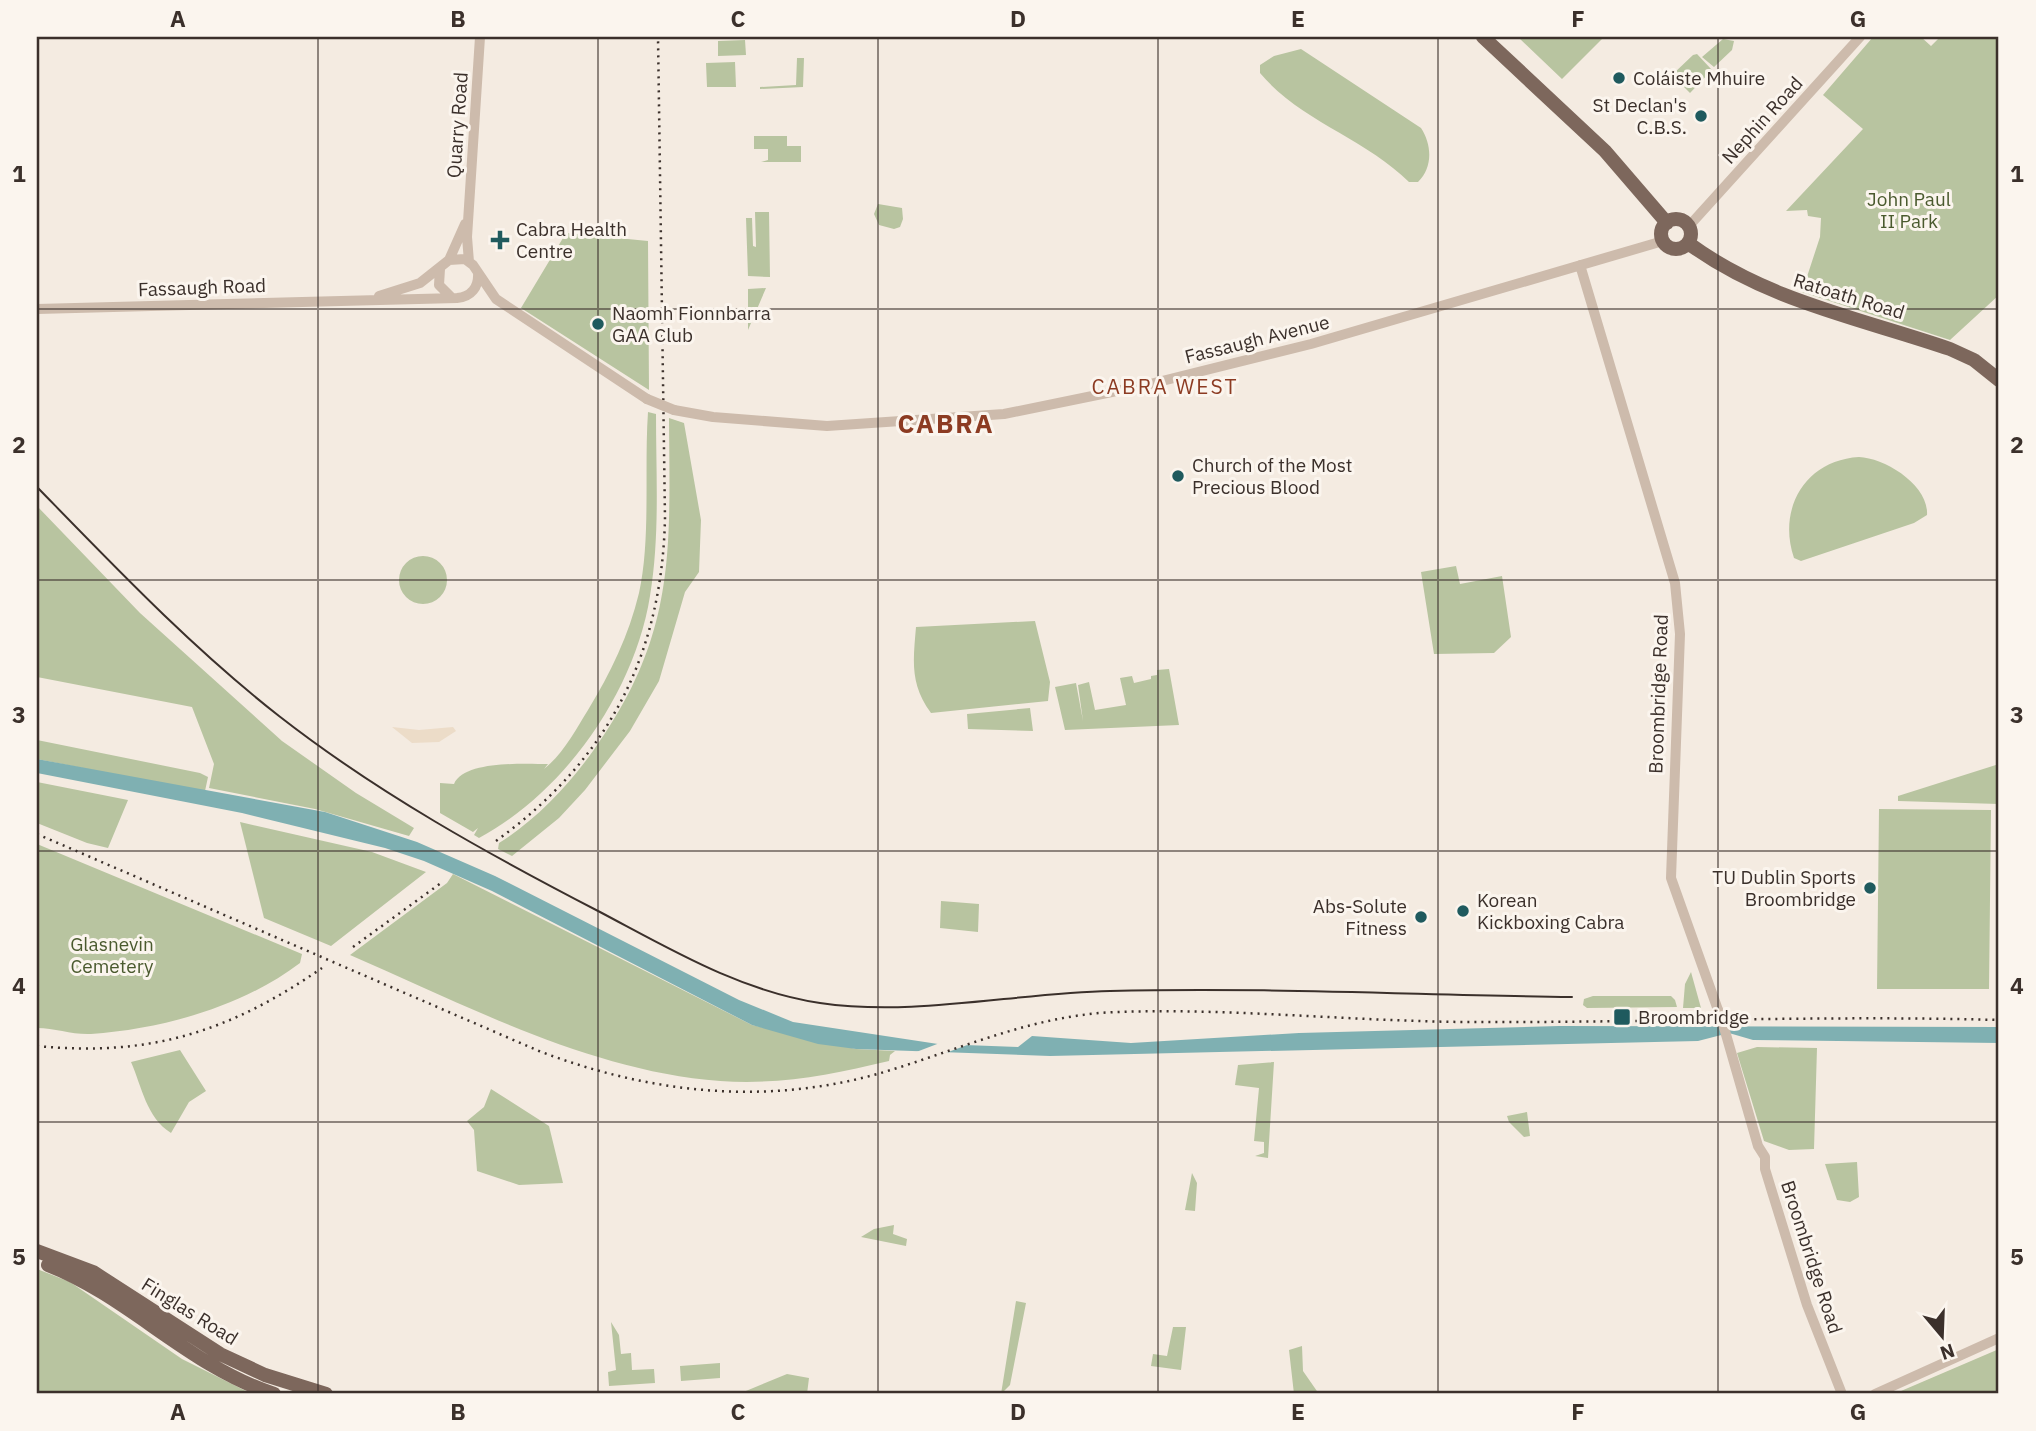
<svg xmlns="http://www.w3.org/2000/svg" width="2036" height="1431" viewBox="0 0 2036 1431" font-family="'IBM Plex Sans',sans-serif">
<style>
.green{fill:#b8c4a0}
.plaza{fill:#ecdcc8}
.water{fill:#7fb0b2}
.pier{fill:#f4ebe1}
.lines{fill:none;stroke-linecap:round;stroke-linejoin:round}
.minor{stroke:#cdbbac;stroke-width:10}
.major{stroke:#7d675c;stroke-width:14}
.tram{stroke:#3b302b;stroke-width:2}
.rail{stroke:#3b302b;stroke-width:2.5;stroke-dasharray:2 5;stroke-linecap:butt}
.minor-bridge{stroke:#cdbbac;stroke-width:10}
.grid{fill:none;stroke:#3b302b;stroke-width:2;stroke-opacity:0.55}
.poi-dot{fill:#1f5a5e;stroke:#fbf5ee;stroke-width:2.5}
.labels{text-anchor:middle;stroke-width:6;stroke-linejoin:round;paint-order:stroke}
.poi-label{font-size:19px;fill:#3b302b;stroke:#fbf5ee;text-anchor:start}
.street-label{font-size:19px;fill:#3b302b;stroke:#fbf5ee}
.park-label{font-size:19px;fill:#4a5a2e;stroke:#fbf5ee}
.neighbourhood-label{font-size:21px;letter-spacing:2px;fill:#8c3b22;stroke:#fbf5ee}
.district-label{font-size:26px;font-weight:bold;letter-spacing:2px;fill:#8c3b22;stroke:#fbf5ee}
.neatline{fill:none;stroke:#3b302b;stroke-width:2.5}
.grid-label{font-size:23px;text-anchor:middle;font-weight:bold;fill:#3b302b}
</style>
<rect width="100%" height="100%" fill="#f4ebe1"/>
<path class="green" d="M1518,37H1604L1562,79Z
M1873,37H1921L1931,46L1940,37H1999V295L1950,340L1802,292L1820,237L1821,218L1808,216L1807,210L1786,211L1863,129L1823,95Z
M1723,39L1734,41L1732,50L1714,67L1702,57Z
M745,40L746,55L718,56V41Z
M1301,49L1421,128C1432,145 1433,167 1418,182H1409C1365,138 1300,121 1260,73V65L1274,56Z
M1697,54L1712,70L1690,93L1672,75L1693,55Z
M797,58H804L803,87L760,89V87L796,85Z
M735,62L736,87H707L706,63Z
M754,136H787V146H801V162H761L768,160V149H754Z
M878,204L902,208L903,219L900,227L894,229L879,225L874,214Z
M755,212H769L770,277L748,276L746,218H752L753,246L756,247Z
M566,233L648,241L649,390L521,308Z
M766,288L748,330V289Z
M648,412L656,414C656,475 660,536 650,596C635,691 565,792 479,838L474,835L478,828L473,832L440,813V783L454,784C464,760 526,764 548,764L544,769C563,754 575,731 588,710C610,674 629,635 639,593C651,539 644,469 648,412Z
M669,418L684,423L701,520L699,572L685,592L659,681L630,731L585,790L559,818L512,856L498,849L499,843C536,820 568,786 593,751C676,635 670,553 669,418Z
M1859,457C1885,458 1929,485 1927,515L1914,523L1801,561L1794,558C1777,508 1806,460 1859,457Z
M37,506L140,613L282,741L356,793L414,828L409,836L315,809L209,788L214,764L192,707L37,677Z
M399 580a24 24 0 1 1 48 0a24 24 0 1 1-48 0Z
M1456,566L1460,584L1502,576L1511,637L1494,653L1434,654L1421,572Z
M1035,621L1050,682L1048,701L931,713C910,684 913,662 916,627Z
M1169,669L1179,725L1065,730L1055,687L1076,683L1083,721L1078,685L1089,682L1095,710L1126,705L1120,678L1132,676L1134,683L1151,679V676L1157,675V670Z
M1030,708L1033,731L968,729L967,714Z
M37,740L200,773L208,777L205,791L193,790L37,759Z
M1999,764V804L1898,801V796Z
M37,782L128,800L108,848L87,843L37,823Z
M1879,809L1991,810L1989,989H1877Z
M240,822L372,852L426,872L331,946L264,918Z
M37,844L302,954L300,963C242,1007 162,1029 91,1034C73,1035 55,1028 37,1028Z
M453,874L752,1025L856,1049L895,1051L890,1055L889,1061C830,1075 780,1085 720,1081C590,1071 468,1006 350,955L447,883Z
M941,901L979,904L978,932L940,928Z
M1691,972L1701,1008H1683L1685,984Z
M1593,996H1671L1675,1000L1677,1007L1587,1008L1583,1005L1584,999Z
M1757,1047L1817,1048L1814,1149L1789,1150L1764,1141L1737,1053Z
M180,1050L206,1091L189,1102L171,1133C146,1117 142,1087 131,1062Z
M1274,1062L1268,1158L1255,1156L1264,1153V1142L1254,1141L1259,1088L1235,1085L1238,1065Z
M491,1089L549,1126L563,1183L519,1185L477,1171L474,1130L467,1121L484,1107Z
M1527,1112L1530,1136L1524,1137L1509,1122L1507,1116Z
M1857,1162L1859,1197L1850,1202L1837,1200L1825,1164Z
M1192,1173L1197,1183L1195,1211L1185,1210Z
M894,1225L893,1234L907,1239L906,1246L861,1237L874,1229Z
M37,1269L70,1282L182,1359L252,1394H37Z
M1016,1301L1026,1303L1010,1385L1001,1394Z
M611,1322L619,1335L621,1354L631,1353L632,1370L654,1369L655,1383L609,1386L608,1372L616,1370Z
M1173,1327H1186L1181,1370L1151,1366L1153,1354L1167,1356Z
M1302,1346L1303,1371L1319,1394H1294L1289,1350Z
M1999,1349V1394H1894Z
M720,1363V1378L681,1381L680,1366Z
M787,1374L809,1378L807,1394H705L741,1393Z"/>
<path class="plaza" d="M392,727L419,730L453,727L456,731L439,742L412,743Z"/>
<path class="water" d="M37,759L325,812L417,842L495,876L739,1000L793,1022L938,1044L1018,1047L1032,1036L1131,1043L1299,1033L1559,1026L1999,1027V1043L1753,1040L1729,1033L1698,1041L1050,1056L856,1049L818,1044L752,1025L492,891L424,861L385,848L242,813L37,773Z"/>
<path class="pier" d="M945,1041L970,1044L940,1055L911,1054Z"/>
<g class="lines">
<path class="minor" d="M1689,226L1860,37
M449,260L465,224
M469,262L467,237L480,37
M1580,265L1675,583L1680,634L1671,878L1718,1010
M440,269L439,285L452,298
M379,296L420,283L449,260L465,259L473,265L496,299L647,399
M37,309L457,298C471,297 479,287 478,273
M674,410L713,417L827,426L1004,414L1146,385L1311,344L1663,241
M1723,1024L1758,1146L1765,1157V1169L1807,1305L1842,1394
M1875,1394L1999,1338"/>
<path class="major" d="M1483,37L1605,151L1667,223
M1661 234a15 15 0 1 1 30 0a15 15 0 1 1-30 0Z
M1688,243C1767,301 1860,318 1950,349L1974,360L1999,380
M37,1251L93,1272L220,1354L265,1375L326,1394
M48,1265C130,1297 187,1365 274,1394"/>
<path class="tram" d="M37,487C115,567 191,647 279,716C379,794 488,854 600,912C670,949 740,991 820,1003C915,1017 1014,993 1110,991C1264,987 1418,995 1572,997"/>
<path class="rail" d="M37,834L539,1051C654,1095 775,1107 894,1069C968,1046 1037,1015 1116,1012C1232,1008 1349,1021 1465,1022C1643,1023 1821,1015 1999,1020
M496,841C608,760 662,655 665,518L658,37
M353,947L441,883
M37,1046C150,1057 229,1032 322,968"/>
<path class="minor-bridge" d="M647,399L674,410
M1718,1010L1723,1024"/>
</g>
<path class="grid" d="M318,37V1394M598,37V1394M878,37V1394M1158,37V1394M1438,37V1394M1718,37V1394M37,309H1999M37,580H1999M37,851H1999M37,1122H1999"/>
<g class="poi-dot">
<circle cx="1619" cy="78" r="7"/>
<circle cx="1701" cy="116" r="7"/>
<path d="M496.5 229.5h7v7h7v7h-7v7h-7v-7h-7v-7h7z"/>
<circle cx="598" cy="324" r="7"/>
<circle cx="1178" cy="476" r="7"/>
<circle cx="1870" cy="888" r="7"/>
<circle cx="1463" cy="911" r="7"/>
<circle cx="1421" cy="917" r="7"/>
<rect x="1613" y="1008" width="18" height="18" rx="3.5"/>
</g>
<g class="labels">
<g class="poi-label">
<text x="1633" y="85">Coláiste Mhuire</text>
<text x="1687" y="112" text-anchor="end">St Declan's<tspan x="1687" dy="22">C.B.S.</tspan></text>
<text x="516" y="236">Cabra Health<tspan x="516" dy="22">Centre</tspan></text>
<text x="612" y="320">Naomh Fionnbarra<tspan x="612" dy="22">GAA Club</tspan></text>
<text x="1192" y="472">Church of the Most<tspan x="1192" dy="22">Precious Blood</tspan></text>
<text x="1856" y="884" text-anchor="end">TU Dublin Sports<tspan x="1856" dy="22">Broombridge</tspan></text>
<text x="1477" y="907">Korean<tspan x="1477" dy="22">Kickboxing Cabra</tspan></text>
<text x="1407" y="913" text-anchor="end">Abs-Solute<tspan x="1407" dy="22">Fitness</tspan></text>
<text x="1638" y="1024">Broombridge</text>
</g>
<g class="street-label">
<text transform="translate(1762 120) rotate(-48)" y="7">Nephin Road</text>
<text transform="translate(457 125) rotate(-86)" y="7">Quarry Road</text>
<text transform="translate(202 287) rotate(-2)" y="7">Fassaugh Road</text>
<text transform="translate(1849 296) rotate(17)" y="7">Ratoath Road</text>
<text transform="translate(1257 339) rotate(-14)" y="7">Fassaugh Avenue</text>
<text transform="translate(1658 694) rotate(-88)" y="7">Broombridge Road</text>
<text transform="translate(1812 1257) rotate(72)" y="7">Broombridge Road</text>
<text transform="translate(190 1311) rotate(32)" y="7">Finglas Road</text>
</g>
<g class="park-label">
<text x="1909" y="206">John Paul<tspan x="1909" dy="22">II Park</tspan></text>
<text x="112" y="951">Glasnevin<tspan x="112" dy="22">Cemetery</tspan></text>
</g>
<g class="neighbourhood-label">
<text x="1165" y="394">CABRA WEST</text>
</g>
<g class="district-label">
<text x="946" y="433">CABRA</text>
</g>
</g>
<rect width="2036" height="1431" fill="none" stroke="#fbf5ee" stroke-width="77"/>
<g transform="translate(1942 1336) rotate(161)" stroke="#fbf5ee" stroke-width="5" paint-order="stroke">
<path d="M0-5L12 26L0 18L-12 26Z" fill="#3b302b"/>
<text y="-10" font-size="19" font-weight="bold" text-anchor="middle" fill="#3b302b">N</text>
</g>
<rect x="38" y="38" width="1959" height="1354" class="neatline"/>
<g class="grid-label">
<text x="178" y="27">A</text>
<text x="458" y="27">B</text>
<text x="738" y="27">C</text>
<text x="1018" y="27">D</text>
<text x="1298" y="27">E</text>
<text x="1578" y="27">F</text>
<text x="1858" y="27">G</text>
<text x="19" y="182">1</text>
<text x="2017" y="182">1</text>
<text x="19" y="453">2</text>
<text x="2017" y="453">2</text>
<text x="19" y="723">3</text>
<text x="2017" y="723">3</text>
<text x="19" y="994">4</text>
<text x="2017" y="994">4</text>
<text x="19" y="1265">5</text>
<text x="2017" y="1265">5</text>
<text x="178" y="1420">A</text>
<text x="458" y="1420">B</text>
<text x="738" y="1420">C</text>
<text x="1018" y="1420">D</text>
<text x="1298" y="1420">E</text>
<text x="1578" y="1420">F</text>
<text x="1858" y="1420">G</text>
</g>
</svg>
